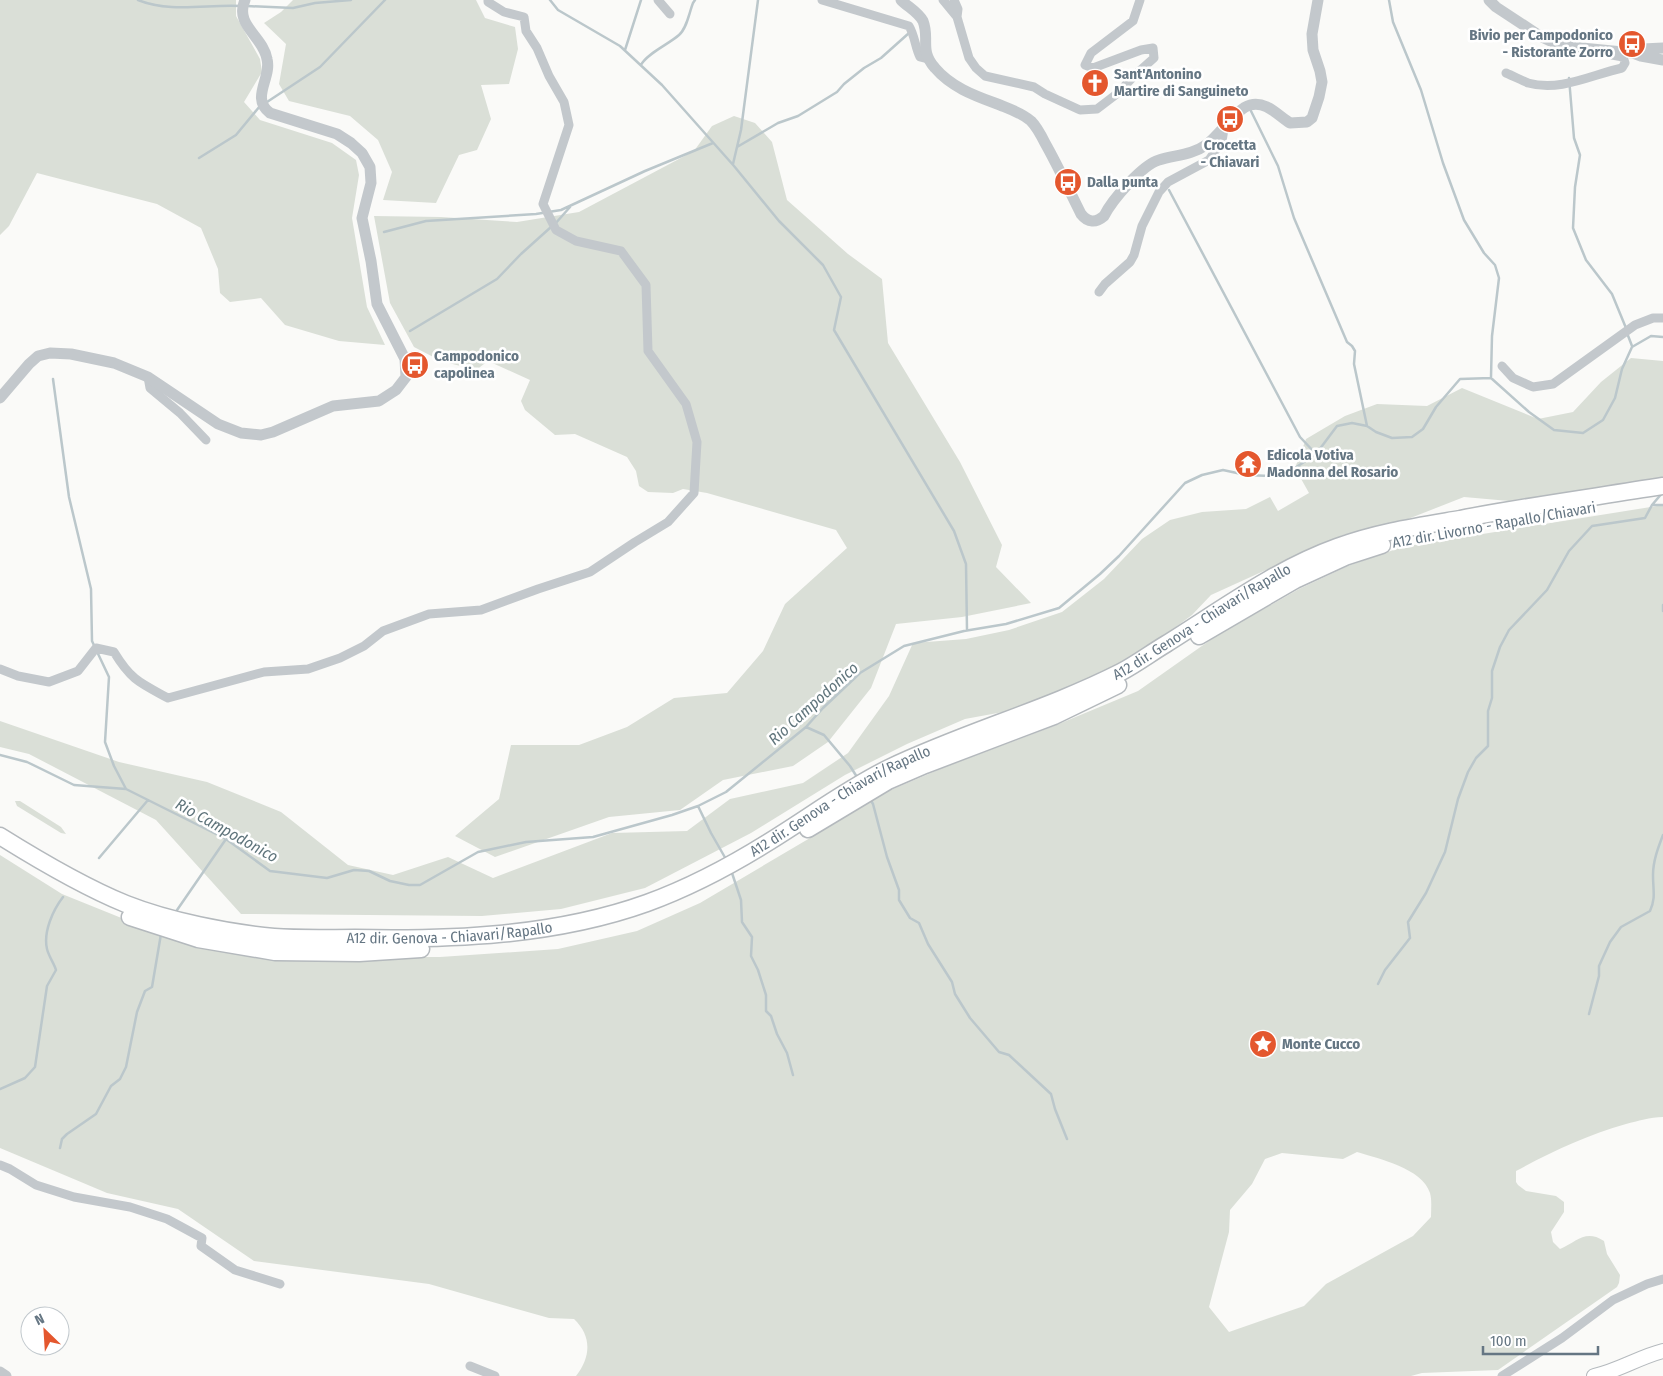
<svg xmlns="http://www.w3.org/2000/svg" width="1663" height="1376" viewBox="0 0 1663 1376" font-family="'Fira Sans Condensed',sans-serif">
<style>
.green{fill:#dadfd7;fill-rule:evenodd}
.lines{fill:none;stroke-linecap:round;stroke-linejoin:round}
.stream{stroke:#bbc7cb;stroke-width:2.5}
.primary-casing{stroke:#b5babe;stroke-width:16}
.motorway-casing{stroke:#b4b9bd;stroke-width:19}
.minor{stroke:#c3c8cc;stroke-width:9}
.tertiary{stroke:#c3c8cc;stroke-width:11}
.primary{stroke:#fff;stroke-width:14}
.motorway{stroke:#fff;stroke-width:16}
.labels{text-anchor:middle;stroke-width:5;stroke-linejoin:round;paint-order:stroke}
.poi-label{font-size:15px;font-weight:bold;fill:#657683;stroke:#fff;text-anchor:start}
.street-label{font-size:15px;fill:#657683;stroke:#fff}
.water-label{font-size:16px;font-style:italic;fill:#60757c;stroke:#fff}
</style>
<rect width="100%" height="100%" fill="#fafaf8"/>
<path class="green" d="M0,0H236V16L260,59L262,72L244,102L260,120L332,143L356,160L359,175L352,218L367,307L385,345L339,341L285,325L261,298L230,302L220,293L218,269L201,228L157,204L37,173L9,226L0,235Z
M293,0H476L485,18L515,27L518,49L509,84L481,85L491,119L477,150L459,155L436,203L383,200L392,172L378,140L350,116L289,101L279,84L286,44L264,23L281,12Z
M734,116L755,123L772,142L787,200L848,254L882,279L888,343L960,462L1002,545L996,567L1031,603L962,617L896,624L871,688L828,742L793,766L723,780L680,810L609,817L495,857L455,836L499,799L511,745H579L627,727L674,698L727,693L763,651L785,604L847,548L836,530L707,493L683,489L673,493L648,492L639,486L636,471L627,457L575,434L555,435L525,410L521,401L530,380L488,361L476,370L441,361L414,347L390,303L374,216L441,217L517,222L579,212L694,151L712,126Z
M1631,358L1663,361V477L1597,489L1509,501L1464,497L1408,519L1343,535L1211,595L1192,615L1146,649L1087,681L1014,710L965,719L907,744L845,775L751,833L645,888L561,909L482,916L241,914L156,820L29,754L0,747V721L119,762L207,782L281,812L348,865L393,875L448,857L493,878L612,833L687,831L730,799L803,783L848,753L889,696L913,643L966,639L1009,630L1062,612L1104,579L1142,539L1170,520L1202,512L1246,509L1270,497L1278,511L1309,493L1295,468L1306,439L1345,416L1377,404L1427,406L1462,388L1538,419L1573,412L1601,382Z
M1663,505V1117C1650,1117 1638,1121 1626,1124C1587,1135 1551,1152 1516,1171V1182L1518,1185L1526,1191L1556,1196L1564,1202V1212L1551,1232L1553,1242L1560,1249C1577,1242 1585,1229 1604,1241L1607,1254L1620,1275L1619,1283L1617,1287L1498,1370L1422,1373L1411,1376H576C591,1357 592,1336 574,1319L549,1318L429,1284L254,1261L178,1209L107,1193L0,1148V855L62,894L171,938L289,957H440L558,949L637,931L700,903L810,838L872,798L945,767L1054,726L1138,691L1216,636L1299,589L1348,566L1402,547ZM1357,1152C1379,1159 1422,1168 1430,1193C1432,1200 1431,1209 1431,1217L1413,1236L1326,1284L1304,1306L1229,1332L1209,1307L1229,1232L1230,1210L1252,1184L1265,1159L1282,1153L1343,1159Z
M15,801H20L61,827L66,834L61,833L17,806Z"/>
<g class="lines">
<path class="stream" d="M138,0C170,13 208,4 241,6
M550,0L558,10L620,46L662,85L734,166L779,221L823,265L841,297L834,330L954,531L966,564L967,630
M1389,0L1393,22L1421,90L1443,163L1464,220L1484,253L1495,265L1499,278L1492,336L1491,377
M247,6L293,8L315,3L351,0
M625,50L641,0
M641,65C646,54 669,44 679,35C687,28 689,13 693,3L695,0
M1569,78L1574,138L1580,155L1575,187L1573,228L1586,260L1612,294L1626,328
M267,102L320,67L385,0
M1250,109L1278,166L1294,218L1347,342L1352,346L1355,351L1354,364L1367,426
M737,147L778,123L798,116L837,92L844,84L864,68L881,58L909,33
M199,158L236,135L260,106
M733,164L741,130L758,0
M1169,190L1300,437L1316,454
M555,224L570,207
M384,232L426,221L536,214L561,210L645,171L713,143
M410,331L497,279L521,254L551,227
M1627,333L1632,346
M53,379L69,497L91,589L92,641L109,677L105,742L114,766L126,789
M1652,505H1663
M1663,605V611
M806,727L824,735L850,766L857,777
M0,755L27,762L74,785L126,789L226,839L270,871L327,878L354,870L369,871L390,881L409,885H420L478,852L526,842L593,837L672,815L698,806L726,792L806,727L823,708L860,673L904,646L964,631L1006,624L1059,608L1100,574L1119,556L1185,483L1202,475L1223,470L1246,475L1270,476L1292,470L1316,454L1337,426L1352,423L1367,426L1376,432L1392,438L1412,437L1423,429L1436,407L1460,379L1491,378L1529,412L1554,430L1583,433L1603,420L1615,398L1622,369L1632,347L1651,336L1663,337
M870,799L873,804L887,857L899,890V900L910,918L919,923L928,944L952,982L955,994L970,1018L999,1052L1009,1055L1051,1094L1055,1109L1067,1139
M698,806L711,833L727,861
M99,858L148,800
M731,870L741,900L742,922L752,937L751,956L758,970L766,995V1011L771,1016L777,1034L787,1053L793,1075
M175,913L226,839
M1378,984L1385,970L1410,938L1408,922L1426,893L1445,852L1458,799L1468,772L1476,758L1488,746V711L1492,698V671L1500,647L1509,630L1547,590L1569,551L1592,526L1645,518L1652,505L1663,492
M1589,1014L1599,976V966L1610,942L1621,927L1650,911C1656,898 1653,890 1653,875C1653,861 1658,848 1663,835
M0,1089L25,1078L35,1067L47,986L56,970C54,963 49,957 47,949C43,932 53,910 63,897
M60,1148L62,1139L67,1134L96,1114L111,1086L120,1079L126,1067L137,1012L145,991L152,987L161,934"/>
<g class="primary-casing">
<path id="primary" d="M1594,1376C1618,1371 1639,1357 1663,1351"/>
</g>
<g class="motorway-casing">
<g id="motorway">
<path d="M1199,636L1295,580L1345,557L1382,545"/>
<path d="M808,829L888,781L925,765L1054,716L1118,685"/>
<path id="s1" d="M0,836C40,861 82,886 126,904C169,921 229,933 274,937C301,939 328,938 355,938C452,940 555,936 647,903C688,888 730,866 767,843C808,818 846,789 889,768C964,732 1046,710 1121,672C1136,664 1151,653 1166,644C1222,609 1276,569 1337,547C1377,532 1419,526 1460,519C1527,506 1595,497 1663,486"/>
<path d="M130,917L198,939L275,952L359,953L421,949"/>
</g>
</g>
<path class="minor" d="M658,0L670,14
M822,0L909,26C915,36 915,47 920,57L928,59
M943,0L957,17L969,58L976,68L985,76L1034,87L1045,94L1080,110L1097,109L1118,93L1136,74L1154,58L1153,48L1141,50L1093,68L1085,65L1091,53L1133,21L1140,0
M954,0L958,9L957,17
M1506,73C1513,76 1521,80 1528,83C1560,92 1591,75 1622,68L1625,63L1623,57L1612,55
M1099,292L1105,284L1130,262L1134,255L1142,226L1159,192L1168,182L1209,160L1222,141L1224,129
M1502,366L1513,378L1533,387L1553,384L1635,325L1653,318H1663
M148,377L150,388L180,413L206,440
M0,669L18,676L49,682L78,671L96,648L114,652C131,680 140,683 168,698L264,672L308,669L340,658L364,646L383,631L429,614L481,610L538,589L590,572L635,542L668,522L694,493L697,442L686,404L648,351L646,285L621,251L576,241L556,230L543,204L569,125L564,102L549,76L537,48L526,31L524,17L504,12L488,2V0
M0,1165L10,1169L36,1185L74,1197L130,1207L167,1219L202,1238L201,1246L235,1270L280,1284
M470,1366L495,1376
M1502,1376L1562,1338L1613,1300L1647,1284L1663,1279"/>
<path class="tertiary" d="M901,0C908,7 918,12 923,21C930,39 919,50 935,68C952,88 976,96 1000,105C1010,109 1022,113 1031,121C1037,127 1041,135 1045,143C1058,166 1069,190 1081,214C1088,223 1096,223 1104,216C1112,200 1142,165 1159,160C1175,155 1192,155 1206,145C1219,136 1237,108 1250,105C1267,101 1277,115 1290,123L1307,122L1312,118L1319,97L1322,82L1320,71L1313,50L1312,34L1318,0
M1489,0L1496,7L1540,36L1561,46L1633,53L1641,56L1663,60
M1633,53L1643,49L1663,48
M0,398L29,364L38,356L50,353L71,354L114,363L148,377L218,424L241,433L261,435L273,432L333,406L379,401L396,390L406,377L405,359L377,304L371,261L362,218L371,183L370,167L362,153L351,143L337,134L270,113C250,98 272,78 267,59C263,36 234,25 245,0
M0,1372L6,1376"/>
<use href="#primary" class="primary"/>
<use href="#motorway" class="motorway"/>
</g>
<defs>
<g id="bus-disc" transform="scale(1.4375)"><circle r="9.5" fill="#e4572e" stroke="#fff"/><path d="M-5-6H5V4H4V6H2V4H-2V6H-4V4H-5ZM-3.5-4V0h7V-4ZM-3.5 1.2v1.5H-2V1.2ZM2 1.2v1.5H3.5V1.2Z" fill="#fff"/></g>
<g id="church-disc" transform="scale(1.4375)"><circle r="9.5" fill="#e4572e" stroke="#fff"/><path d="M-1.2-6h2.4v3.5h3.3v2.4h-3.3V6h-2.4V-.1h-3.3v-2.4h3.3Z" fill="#fff"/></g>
<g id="temple-disc" transform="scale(1.4375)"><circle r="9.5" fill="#e4572e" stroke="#fff"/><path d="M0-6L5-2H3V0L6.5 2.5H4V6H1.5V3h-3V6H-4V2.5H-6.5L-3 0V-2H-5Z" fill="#fff"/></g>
<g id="sight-disc" transform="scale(1.4375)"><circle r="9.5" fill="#e4572e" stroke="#fff"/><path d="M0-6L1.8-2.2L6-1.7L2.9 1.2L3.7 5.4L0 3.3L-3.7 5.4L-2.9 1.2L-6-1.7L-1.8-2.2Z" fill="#fff"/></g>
</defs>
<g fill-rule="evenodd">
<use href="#bus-disc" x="1632" y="44"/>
<use href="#church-disc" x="1095" y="83"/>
<use href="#bus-disc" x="1230" y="119"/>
<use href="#bus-disc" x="1068" y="182"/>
<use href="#bus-disc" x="415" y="365"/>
<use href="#temple-disc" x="1248" y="464"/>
<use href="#sight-disc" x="1263" y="1044"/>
</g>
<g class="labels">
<g class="poi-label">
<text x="1613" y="40" text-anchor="end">Bivio per Campodonico<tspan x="1613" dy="17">- Ristorante Zorro</tspan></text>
<text x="1114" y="79">Sant'Antonino<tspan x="1114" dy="17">Martire di Sanguineto</tspan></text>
<text x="1230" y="150" text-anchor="middle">Crocetta<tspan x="1230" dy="17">- Chiavari</tspan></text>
<text x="1087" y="187">Dalla punta</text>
<text x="434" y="361">Campodonico<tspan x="434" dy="17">capolinea</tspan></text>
<text x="1267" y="460">Edicola Votiva<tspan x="1267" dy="17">Madonna del Rosario</tspan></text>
<text x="1282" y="1049">Monte Cucco</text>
</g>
<g class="street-label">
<text transform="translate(1494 525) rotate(-10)" y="5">A12 dir. Livorno - Rapallo/Chiavari</text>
<text dy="5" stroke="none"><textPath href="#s1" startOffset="1296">A12 dir. Genova - Chiavari/Rapallo</textPath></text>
<text dy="5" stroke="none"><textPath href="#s1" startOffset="891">A12 dir. Genova - Chiavari/Rapallo</textPath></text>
<text dy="5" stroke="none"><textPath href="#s1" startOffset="471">A12 dir. Genova - Chiavari/Rapallo</textPath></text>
</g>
<g class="water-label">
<text transform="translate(813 703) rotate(-42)" y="6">Rio Campodonico</text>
<text transform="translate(227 830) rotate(29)" y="6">Rio Campodonico</text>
</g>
</g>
<g transform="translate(45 1331) rotate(335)"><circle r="24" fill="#ffffff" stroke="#c1c8cd"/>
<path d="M0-4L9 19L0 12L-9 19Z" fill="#e4572e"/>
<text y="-8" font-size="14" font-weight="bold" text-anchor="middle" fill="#657683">N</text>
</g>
<path d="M1483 1346v8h115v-8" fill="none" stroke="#657683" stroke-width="2.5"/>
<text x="1490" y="1346" font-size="15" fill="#657683" stroke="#ffffff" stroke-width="4" paint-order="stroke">100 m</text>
</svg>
